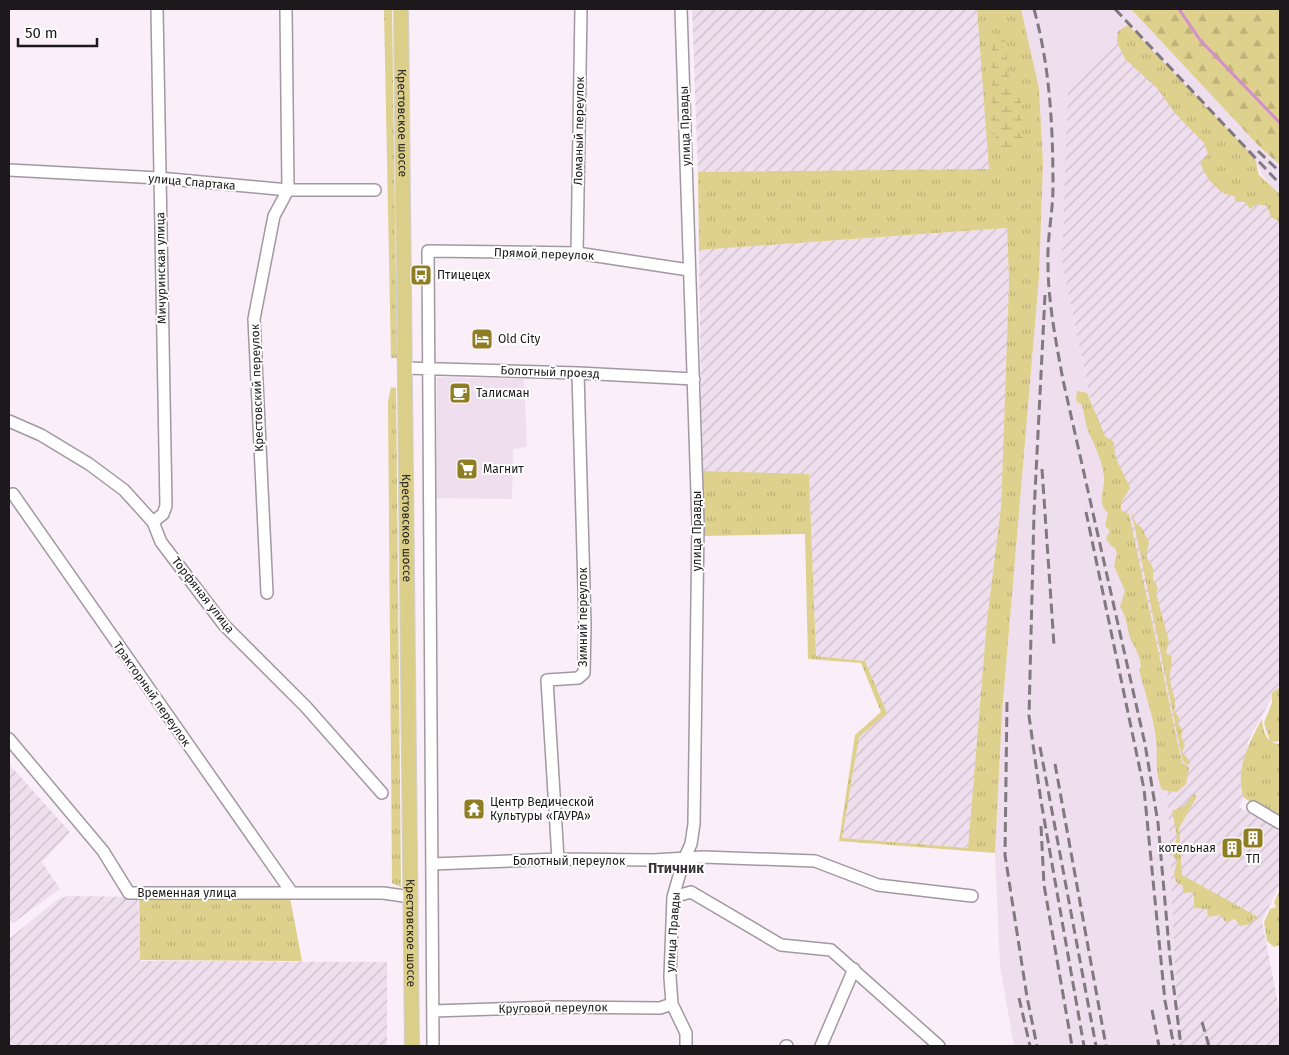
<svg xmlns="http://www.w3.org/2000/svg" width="1289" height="1055" viewBox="0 0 1289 1055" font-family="'Fira Sans',sans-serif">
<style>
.built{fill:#efdeed}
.industrial{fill:url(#industrial-furrows)}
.grass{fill:url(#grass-tufts)}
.forest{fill:url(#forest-firs)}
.wetland{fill:url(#wetland-marsh)}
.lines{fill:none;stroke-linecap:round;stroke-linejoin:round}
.stream{stroke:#d48ece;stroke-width:3}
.minor-casing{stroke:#a298a1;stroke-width:14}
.major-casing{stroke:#d2d1d1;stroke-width:16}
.minor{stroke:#fff;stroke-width:11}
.major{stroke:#dace89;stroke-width:14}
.rail{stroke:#80797f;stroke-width:3;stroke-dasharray:10 5;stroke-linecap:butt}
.labels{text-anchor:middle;stroke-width:4;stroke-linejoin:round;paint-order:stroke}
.street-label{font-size:12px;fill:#1c181b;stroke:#fff}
.poi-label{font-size:12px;fill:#1c181b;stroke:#fff;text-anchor:start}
.neighbourhood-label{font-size:14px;font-weight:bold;fill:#3a3239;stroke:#fff}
</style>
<defs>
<pattern id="industrial-furrows" width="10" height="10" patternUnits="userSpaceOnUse" patternTransform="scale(1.25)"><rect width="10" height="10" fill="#efdeed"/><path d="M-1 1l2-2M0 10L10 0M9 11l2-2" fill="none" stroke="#ccbecb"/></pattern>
<pattern id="grass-tufts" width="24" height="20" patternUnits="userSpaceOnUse" patternTransform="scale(1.25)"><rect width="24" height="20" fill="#ded08d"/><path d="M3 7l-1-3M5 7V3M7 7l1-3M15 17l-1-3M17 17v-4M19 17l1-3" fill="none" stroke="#beb279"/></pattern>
<pattern id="forest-firs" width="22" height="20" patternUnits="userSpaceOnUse" patternTransform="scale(1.25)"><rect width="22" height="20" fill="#ded08d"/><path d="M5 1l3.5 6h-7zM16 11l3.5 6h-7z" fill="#beb279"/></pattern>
<pattern id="wetland-marsh" width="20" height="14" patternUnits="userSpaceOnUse" patternTransform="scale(1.25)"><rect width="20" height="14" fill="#ded08d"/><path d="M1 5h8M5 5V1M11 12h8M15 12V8" fill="none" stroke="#beb279"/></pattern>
</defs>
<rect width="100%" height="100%" fill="#faeef8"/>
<path class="built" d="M1021,9H1131L1258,145L1280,165V192L1273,188L1262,175L1254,158L1117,32L1062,261L1166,768L1177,1014L1176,1046H1014L1000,966L995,853L1002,713L1039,277L1043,164L1039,88Z
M437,377L524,379L527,447L513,449L512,499L436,498Z"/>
<path class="industrial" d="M692,9H977L990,169L698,172Z
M1119,34L1280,205V683L1248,741L1245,795L1239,807L1280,830V884L1262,921L1280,1014V1046H1176L1177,1014L1166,768L1062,261L1068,88Z
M1007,228L1009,281L1001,507L987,620L968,848L842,838L859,737L887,713L865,661L816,656L809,475L702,471L699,250Z
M9,764L70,832L42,862L60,889L13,923L9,921Z
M69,896L138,897L140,961L387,962V1046H9V939L58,899Z"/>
<path class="grass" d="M384,9H392L397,358H391Z
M977,9H1021L1039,88L1043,164L1039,277L1002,713L995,853L839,841L855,735L881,712L861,663L808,659L805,534L702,536V471L809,474L816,656L865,661L887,713L859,737L842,838L968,848L987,620L1001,507L1009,281L1007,228L699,250L698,172L989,169Z
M1128,25L1255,158L1259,175L1280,194V222L1271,217L1267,206L1257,204L1250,209L1245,202H1236L1234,196C1217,194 1206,177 1200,163L1208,154L1204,143L1174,112L1158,89L1125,59L1117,42V32Z
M391,387L396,388L401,887L392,883L388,401Z
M1077,391L1087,393L1105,436L1114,442C1114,463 1123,469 1130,488L1121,503V510L1129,514L1182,763L1189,767L1186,784L1177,792L1162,790C1153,768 1159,753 1155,732C1152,711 1144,691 1139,669L1141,667C1140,656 1136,650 1131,640C1126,628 1128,618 1120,607L1125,591L1114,566L1117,554L1115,548L1111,546L1106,538L1110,531L1105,525L1108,513C1096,502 1105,490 1104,477C1102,458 1094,445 1087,428C1085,421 1084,412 1082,405L1076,401Z
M1131,509L1135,522L1142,528L1149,543L1146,556L1153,568V579L1158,588L1156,593L1169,642L1166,653L1171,656C1173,663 1169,673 1170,680C1171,691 1178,701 1174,711L1179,717L1178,723L1183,731L1181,736L1185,745L1182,752L1190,761V765L1183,762Z
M1280,687V741L1274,742L1270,741L1264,723L1272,703V693Z
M1262,719C1263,732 1267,744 1280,744V818L1244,798C1234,770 1249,743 1262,719Z
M1194,794L1197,796L1179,828L1182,875L1258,917V920L1254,918L1251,924L1240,926L1235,919L1225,922L1221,915L1208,917L1207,909L1194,908V894L1192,892L1183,893V886L1176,882L1174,874L1177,861L1173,856L1177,836L1172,811L1184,806Z
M1280,890V945L1274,947L1267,941L1264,922L1270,909L1276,907L1274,902Z
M139,891L289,892L302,961L140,960Z"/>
<path class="forest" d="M1131,9H1280V165L1258,145Z"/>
<path class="wetland" d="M992,33L1005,36L1008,74L1021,102L1023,143L1012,150H1003L991,130Z"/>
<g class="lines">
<path class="stream" d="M1179,9L1200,40L1280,123"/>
<g class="minor-casing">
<path id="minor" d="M681,9L698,524L694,824L691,844L684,859L673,897L670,977L672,1004L686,1033V1046
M9,170L159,178L288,190H375
M577,253L581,9
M406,368L578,373L694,379
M9,421L41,435L89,464L124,490L153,522L161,542L224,625L306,707L382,793
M13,494L292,893
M153,522L163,514L166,506L157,9
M267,593L254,319L274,216L288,190L286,9
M9,739L103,851L129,893H383L411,897
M1253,807L1280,823
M558,859L547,680L578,678L584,673L585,624L578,373
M432,864L558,859L654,860L703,857L815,861L878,885L972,896
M673,897L691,892L781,945L831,950L939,1046
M433,1011L555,1007L660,1008L672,1004
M433,1046L428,251L577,253L689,270
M786,1046H787
M821,1046L854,969"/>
</g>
<g class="major-casing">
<g id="major">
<path id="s1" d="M401,9L412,1046"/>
</g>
</g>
<use href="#minor" class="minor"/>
<use href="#major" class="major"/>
<path class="rail" d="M1034,9C1050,67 1053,127 1053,187C1053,212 1047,238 1048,263C1048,302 1056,342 1063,380L1145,744L1158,823L1170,958L1181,1046
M1115,9L1280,184
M1258,151L1280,172
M1045,295L1034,513L1029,716L1041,801L1084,1046
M1042,469L1054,645
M1086,512L1144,789L1165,1001L1174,1046
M1007,702L1005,855L1027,997L1037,1046
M1040,747L1096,1046
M1055,764L1106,1046
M1041,826L1044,885L1072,1046
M1019,998L1030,1046
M1152,1010L1159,1046
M1202,1022L1209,1046"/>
</g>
<defs>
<g id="bus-square" transform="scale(1.125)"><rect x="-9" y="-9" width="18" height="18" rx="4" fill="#8e7d23" stroke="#fff"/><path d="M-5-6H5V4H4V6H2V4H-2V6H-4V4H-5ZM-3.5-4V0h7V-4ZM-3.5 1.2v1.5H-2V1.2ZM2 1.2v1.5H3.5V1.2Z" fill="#fff"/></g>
<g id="hotel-square" transform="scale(1.125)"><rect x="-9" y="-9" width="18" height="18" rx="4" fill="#8e7d23" stroke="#fff"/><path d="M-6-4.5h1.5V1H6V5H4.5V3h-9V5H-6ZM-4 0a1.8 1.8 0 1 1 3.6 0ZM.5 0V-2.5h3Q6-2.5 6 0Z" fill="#fff"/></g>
<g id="cafe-square" transform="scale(1.125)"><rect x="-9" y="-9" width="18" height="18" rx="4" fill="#8e7d23" stroke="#fff"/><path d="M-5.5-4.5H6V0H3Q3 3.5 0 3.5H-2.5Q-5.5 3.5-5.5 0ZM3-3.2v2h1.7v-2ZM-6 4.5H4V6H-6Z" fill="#fff"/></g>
<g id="supermarket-square" transform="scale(1.125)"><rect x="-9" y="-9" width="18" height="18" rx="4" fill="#8e7d23" stroke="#fff"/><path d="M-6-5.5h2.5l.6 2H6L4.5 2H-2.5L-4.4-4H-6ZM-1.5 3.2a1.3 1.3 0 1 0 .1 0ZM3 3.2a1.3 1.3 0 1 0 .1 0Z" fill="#fff"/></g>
<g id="temple-square" transform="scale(1.125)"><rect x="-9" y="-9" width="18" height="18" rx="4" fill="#8e7d23" stroke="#fff"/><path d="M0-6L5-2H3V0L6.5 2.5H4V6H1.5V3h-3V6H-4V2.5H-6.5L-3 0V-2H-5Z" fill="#fff"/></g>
<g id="building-square" transform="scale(1.125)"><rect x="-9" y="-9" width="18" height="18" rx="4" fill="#8e7d23" stroke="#fff"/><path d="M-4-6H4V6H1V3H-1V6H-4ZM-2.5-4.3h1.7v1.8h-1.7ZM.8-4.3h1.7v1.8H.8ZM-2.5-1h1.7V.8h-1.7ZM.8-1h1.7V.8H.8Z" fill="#fff"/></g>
</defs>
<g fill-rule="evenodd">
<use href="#bus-square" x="421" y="275"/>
<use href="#hotel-square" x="482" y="339"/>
<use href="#cafe-square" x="460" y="393"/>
<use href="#supermarket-square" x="467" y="469"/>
<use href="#temple-square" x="474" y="809"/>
<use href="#building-square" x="1253" y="838"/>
<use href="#building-square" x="1232" y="848"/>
</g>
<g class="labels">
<g class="street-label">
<text dy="4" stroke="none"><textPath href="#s1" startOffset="114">Крестовское шоссе</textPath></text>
<text transform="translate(685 126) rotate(-92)" y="4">улица Правды</text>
<text transform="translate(579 131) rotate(-89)" y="4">Ломаный переулок</text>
<text transform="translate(192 182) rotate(5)" y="4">улица Спартака</text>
<text transform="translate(544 254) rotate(2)" y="4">Прямой переулок</text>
<text transform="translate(161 268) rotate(-91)" y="4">Мичуринская улица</text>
<text transform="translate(550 372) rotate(2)" y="4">Болотный проезд</text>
<text transform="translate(257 388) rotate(-92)" y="4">Крестовский переулок</text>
<text dy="4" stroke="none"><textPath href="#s1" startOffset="519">Крестовское шоссе</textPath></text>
<text transform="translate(697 531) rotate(-90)" y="4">улица Правды</text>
<text transform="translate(203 595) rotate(52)" y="4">Торфяная улица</text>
<text transform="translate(583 617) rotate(-90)" y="4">Зимний переулок</text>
<text transform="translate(152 694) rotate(55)" y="4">Тракторный переулок</text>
<text x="569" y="865">Болотный переулок</text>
<text x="187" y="897">Временная улица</text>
<text dy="4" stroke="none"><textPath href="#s1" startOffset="924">Крестовское шоссе</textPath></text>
<text transform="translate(673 932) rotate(-86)" y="4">улица Правды</text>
<text transform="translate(553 1008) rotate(-1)" y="4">Круговой переулок</text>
</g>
<g class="poi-label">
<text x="437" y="279">Птицецех</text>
<text x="498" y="343">Old City</text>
<text x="476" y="397">Талисман</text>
<text x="483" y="473">Магнит</text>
<text x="490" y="806">Центр Ведической<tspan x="490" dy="14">Культуры «ГАУРА»</tspan></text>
<text x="1216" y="852" text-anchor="end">котельная</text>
<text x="1253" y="863" text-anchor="middle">ТП</text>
</g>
<g class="neighbourhood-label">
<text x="676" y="873">Птичник</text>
</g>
</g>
<rect width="1289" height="1055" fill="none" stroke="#1c181b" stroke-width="20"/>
<path d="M18 38v8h79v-8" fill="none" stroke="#1c181b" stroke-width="2.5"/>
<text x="25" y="38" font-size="15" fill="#1c181b" stroke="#ffffff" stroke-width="4" paint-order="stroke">50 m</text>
</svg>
